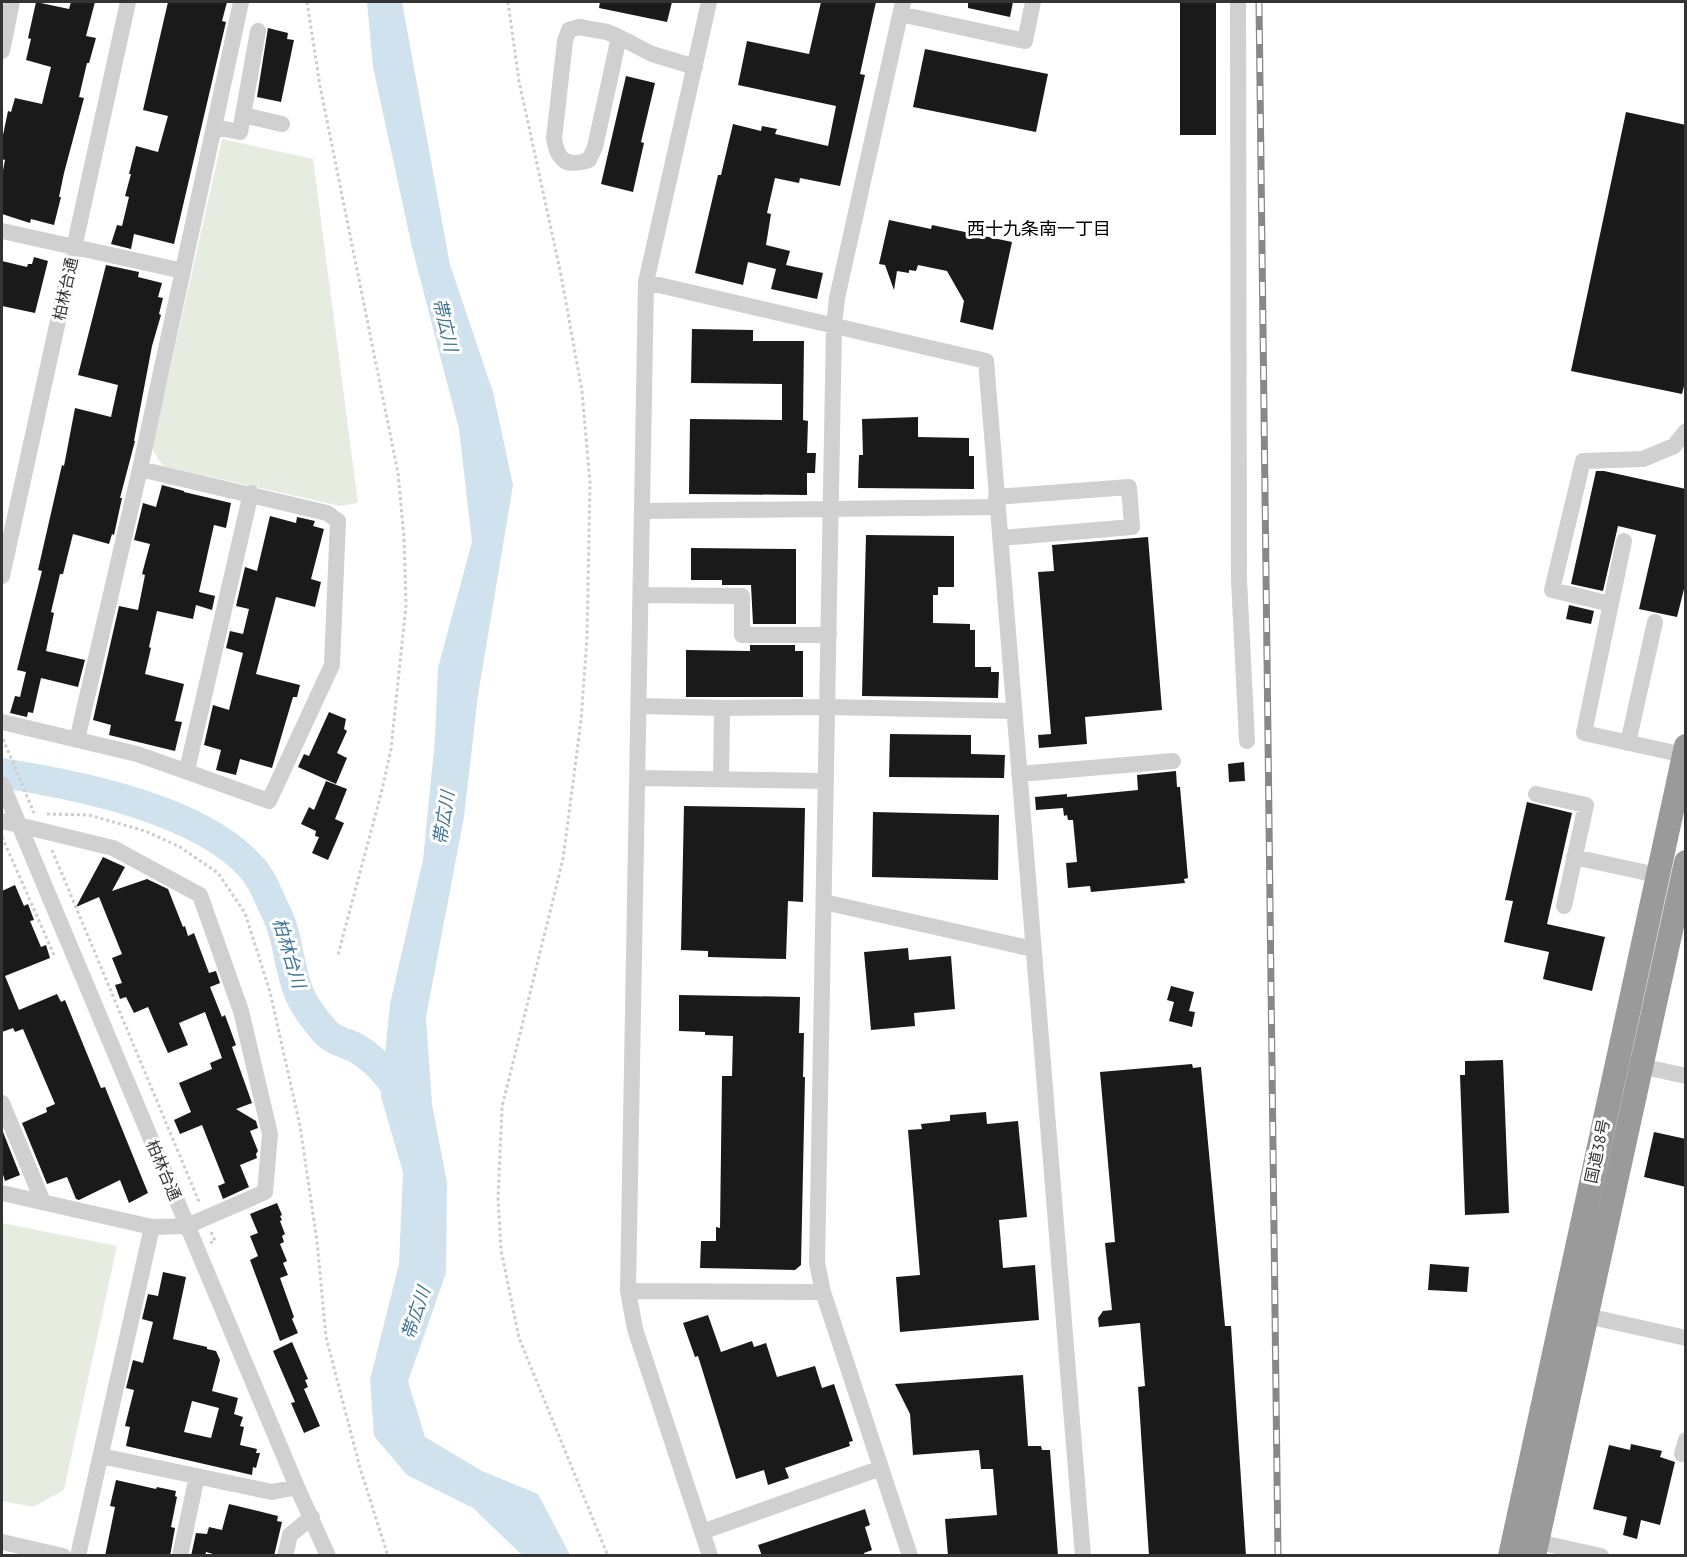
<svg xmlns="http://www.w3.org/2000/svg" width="1687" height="1557" viewBox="0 0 1687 1557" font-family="'PT Sans','Noto Sans JP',sans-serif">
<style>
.green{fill:#e6ecdf}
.water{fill:#cfe2ee}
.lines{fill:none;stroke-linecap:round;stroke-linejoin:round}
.river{stroke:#cfe2ee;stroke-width:30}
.building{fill:#1a1a1a;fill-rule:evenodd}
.path{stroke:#cdcdcd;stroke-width:3;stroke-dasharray:3 3;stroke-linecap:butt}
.minor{stroke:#d0d0d0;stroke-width:16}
.highway{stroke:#9a9a9a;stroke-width:24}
.rail-casing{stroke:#888;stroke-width:7}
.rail{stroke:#fff;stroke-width:4.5;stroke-dasharray:14;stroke-linecap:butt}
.labels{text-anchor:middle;stroke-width:6;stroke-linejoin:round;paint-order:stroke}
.street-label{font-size:16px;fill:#333;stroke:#fff}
.neighbourhood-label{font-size:18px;fill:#000;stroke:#fff}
.water-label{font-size:18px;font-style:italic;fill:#3f7597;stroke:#fff}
</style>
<rect width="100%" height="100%" fill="#fff"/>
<path class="green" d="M222,139L313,159L358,503L340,506L163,466L152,449Z
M2,1223L117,1246L64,1490L33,1507L2,1501Z"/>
<path class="water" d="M367,2H402L450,265L493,392L513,485L478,695L464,817L426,1017L432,1104L447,1183L446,1273L408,1381L425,1437L482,1471L538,1494L570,1555H522L473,1508L407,1475L374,1436L370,1380L399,1264L403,1172L381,1097L390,1004L423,860L435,739L438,668L472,542L459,429L412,247L373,67Z"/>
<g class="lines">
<path class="river" d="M2,773C77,785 201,809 252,868C263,880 269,898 276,912C291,941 288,983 309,1011C315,1019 324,1033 333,1038C341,1043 350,1044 358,1049C378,1062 395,1082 405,1103"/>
</g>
<path class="building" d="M36,2L69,9L71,2H95L86,36L96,38L89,63H87L79,97L84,98L64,173L59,197H61L54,225L31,219L30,223L2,214V176L5,160L2,159V140L8,111L11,112L15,98L42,104L51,67L26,60L31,39L28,38Z
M168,2H227L222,21L226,22L174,244L134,234L131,249L111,244L117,225L122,226L129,197L125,196L131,174H129L136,146L158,152L168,116L143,110Z
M600,2H672L667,22L599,8Z
M821,2H876L860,74L865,75L840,186L800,178L799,183L775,178L767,213L771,214L766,245L790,251L786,265L823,273L817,299L771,289L776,269L748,262L743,285L695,273L718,175H721L733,124L761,131L762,126L777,129L775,134L828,146L836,106L738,85L747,41L809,54Z
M968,2H1013L1010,17L968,8Z
M1180,2H1216V135H1180Z
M268,28L288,33L287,39L294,40L281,102L257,97Z
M925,49L1048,74L1036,132L913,107Z
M626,76L655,83L641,142L644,143L633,192L601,184Z
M1626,112L1686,125V378L1682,394L1571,371Z
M889,220L931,229L932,225L1012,242L993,330L960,322L964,301L947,271L918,265L916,271L909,270V273L897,271L894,290L885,265L879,264Z
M34,257L48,261L35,313L2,306V261L27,267L28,264H32Z
M106,265L139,272L138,277L162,283L158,297L163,298L159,314L161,315L152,346L134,441H135L120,498H122L114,535L112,534L109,544L73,534L63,574H60L51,612L54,613L46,651L85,660L78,687L41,678L33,713L28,712L27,717L10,713L15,696L20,697L26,672L17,670L42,571L38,570L62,465L64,466L75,408L111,417L118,385L78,375Z
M692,329L753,330V341H804L803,420L808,421L807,453H816L815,473H807V495L689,494L690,419L782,420V384L691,383Z
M918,417V437L969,438V456H974V489L858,488L859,455H863L862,419Z
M1596,471H1604L1686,489V581L1677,617L1639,609L1656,535L1618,526L1603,591L1571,584Z
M162,485L184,491V492L231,503L226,528L214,525L199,592L215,596L212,610L196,605L193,619L157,611L149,647L151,648L145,674L184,684L175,721L182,722L175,751L109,735L111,725L93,720L119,606L138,610L145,575L142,574L150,544L134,540L143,503L156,507Z
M270,516L296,523L297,517L315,521L313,526L324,529L311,579L321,582L315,607L276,597L256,674L300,685L297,697H293L272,768L240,759L236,775L216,770L221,750L204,745L213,705L229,710L243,653L226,648L230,631L243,634L249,609L236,606L245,567L257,571Z
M866,535L954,536V587H938V595H933V623L970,624V630H975V667H991V672H999L998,698L862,696Z
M1148,537L1162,710L1085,717L1087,744L1039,748L1038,735L1051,734L1038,572L1054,571L1052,545Z
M691,548L796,549V624H753L751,585H722V580H691Z
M1569,605L1594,611L1591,624L1566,619Z
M750,645H795V651H803V697H686V650L750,651Z
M329,712L346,719L344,729L347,731L337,753L347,758L336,784L298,767L304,754L309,756Z
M890,734L971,735V754L1005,755L1004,778L889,777Z
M1244,762L1245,781L1229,782L1228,764Z
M1176,771L1177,787H1180L1188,878L1184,879L1185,883L1091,892L1090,886L1068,888L1066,863L1077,862L1073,820H1068L1067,815L1064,816L1063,808L1036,810L1035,797L1067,794V797L1138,790L1137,775Z
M326,781L347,789L335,819L344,823L328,860L312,853L319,837L315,836L316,831L301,824L309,807L314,810Z
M1527,802L1572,813L1547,924L1605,937L1592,991L1543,979L1549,952L1504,942L1513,901L1505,900Z
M684,806L805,808L803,902L788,901L786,959L708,957V951L681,950Z
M873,812L999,815L998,880L872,877Z
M103,857L125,867L112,891L147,879L168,889L183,927L185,926L188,936L194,933L209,973L216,971L220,983L210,987L222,1017L225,1015L236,1045L232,1047L252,1103L236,1109L256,1121L258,1128L250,1131L258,1151L256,1154L257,1158L240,1165L249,1187L223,1199L218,1186L225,1183L202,1125L180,1134L174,1120L191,1112L179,1083L212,1069L210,1063L222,1058L205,1012L179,1023L188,1045L168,1053L148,1007L134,1013L126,997L120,999L115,985L122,983L112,958L122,954L99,897L76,907Z
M15,885L24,906L28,904L34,920L30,921L41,947L46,945L50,958L5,976L19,1010L57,994L61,1002L65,1000L101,1088L105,1087L148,1193L129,1203L120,1180L79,1200L76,1199L67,1177L47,1184L22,1123L47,1112L46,1108L55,1104L23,1029L15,1032L13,1028L2,1032V891Z
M908,948L909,960L951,956L955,1009L914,1013L915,1026L871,1030L864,952Z
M1171,986L1194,992L1189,1011L1195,1012L1192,1027L1169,1021L1174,1002L1167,1000Z
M679,995L800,997L799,1033H804L803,1077H805L801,1265L795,1270L700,1268L701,1241H716V1227L720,1228L722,1076H732L733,1036L705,1035V1032L679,1031Z
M1503,1060L1509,1213L1465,1215L1460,1075H1465V1061Z
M1192,1064L1193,1068L1201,1067L1225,1326H1231L1246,1556H1149L1138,1387L1145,1386L1140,1323L1099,1327L1098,1318L1103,1311L1112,1310L1105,1243L1115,1242L1100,1072Z
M986,1112L987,1124L1018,1121L1027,1217L999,1220L1003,1268L1035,1265L1039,1320L900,1332L896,1277L920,1275L908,1130L922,1129L921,1124L950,1121V1115Z
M3,1132L20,1175L5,1181L2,1171Z
M1654,1132L1686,1139V1187L1644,1177Z
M277,1203L282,1215L280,1216L282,1220L280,1221L285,1234L282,1236L284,1242L280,1244L287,1261L283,1263L288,1275L280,1278L294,1317L292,1319L298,1333L280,1341L250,1260L258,1256L250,1236L258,1233L250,1214Z
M1430,1264L1469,1267L1467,1292L1428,1290Z
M163,1272L186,1277L173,1339L207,1347V1349L216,1351L220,1360L212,1391L238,1398L234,1414L243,1417L240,1426L244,1427L240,1445L257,1449L256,1453H260L256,1468L253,1467L252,1475L126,1446L130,1427L125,1426L134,1390L126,1388L133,1360L143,1363L153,1322L142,1319L148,1294L158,1296ZM192,1401L219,1408L211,1438L184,1432Z
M708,1315L721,1352L752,1341L754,1347L766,1343L777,1377L815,1366L822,1388L834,1384L853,1441L849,1442L850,1446L785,1468L789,1478L768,1485L764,1470L736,1479L698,1356L695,1357L683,1323Z
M292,1342L308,1379L305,1380L308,1387L304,1389L320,1426L304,1433L291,1403L295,1402L273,1351Z
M1023,1375L1028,1446H1041L1042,1450H1050L1058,1556H948L945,1519L997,1515L993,1469H981L979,1450L913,1455L910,1414L895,1384Z
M1631,1444L1662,1451L1660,1457L1675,1462L1660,1525L1641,1520L1637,1539L1623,1535L1627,1517L1593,1509L1609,1445L1630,1450Z
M116,1480L156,1489L157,1487L176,1491L175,1496L177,1497L171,1527L175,1528L170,1556H105L115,1507L110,1506Z
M229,1504L278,1516L277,1521L282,1522L274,1556H220L206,1552L205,1556H191L196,1533L207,1534L209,1527L222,1530Z
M865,1509L870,1525L865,1527L872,1550L864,1553L865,1556H762L758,1545Z"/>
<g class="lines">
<path class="path" d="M307,2L320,86L398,473L404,537L406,605L391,749L382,790L338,955
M508,2L519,81L561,275L582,391L590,483L587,638L581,721L563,859L502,1107L498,1198L501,1250L519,1338L608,1556
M3,739L34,813
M47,814L89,815L145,831L180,847L218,873L245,913L270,992L300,1126L317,1241L326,1337L360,1468L388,1556
M2,837L55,957
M52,850L200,1204
M210,1243L215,1241L211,1232"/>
<path class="minor" d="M709,2L646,282L628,1291L635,1329L710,1556
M903,2L837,298L834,325L817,1263L823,1292L910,1556
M1238,2L1239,580L1247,741
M900,14L1025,41L1033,2
M579,27L607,32L619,37L595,147L589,160C567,167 558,162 554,139L565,41L569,30Z
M619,37L652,54L695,67
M2,51L12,2
M243,115L258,31
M215,127L240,132L243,115L282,124
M2,231L183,271
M646,282L986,361L1083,1556
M996,497L1129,487L1132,527L1000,538
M642,511L997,507
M1624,541L1584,733L1684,755
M2,576L128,2
M641,595L742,596V635H829
M1611,604L1552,590L1583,461L1643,459L1674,446L1686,431
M639,706L722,708L828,707L1014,711
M2,722L137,754L269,801L332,665L338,521L327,513L140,469
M77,740L140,469L241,2
M1628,743L1655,622
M187,770L251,493
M1019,774L1173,761
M637,778L826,781
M721,779L722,708
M2,784L297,1487L328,1556
M1536,794L1586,805L1564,906
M2,821L113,848L200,895L241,1011L270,1134L265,1192L187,1226L152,1227L2,1193
M1574,857L1657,875
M824,902L1033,949
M1631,1064L1686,1076
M2,1103L43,1202
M628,1291L823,1292
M1578,1314L1686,1338
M1682,1454L1686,1440
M101,1456L272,1492L297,1487
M702,1532L881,1468
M1529,1540L1601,1556
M2,1542L63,1556
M78,1556L152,1227
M180,1556L197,1476
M285,1556L290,1535L312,1517"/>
<path class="highway" d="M1510,1556L1686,746
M1534,1556L1686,862"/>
<g class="rail-casing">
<path id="rail" d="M1259,2L1278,1556"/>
</g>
<use href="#rail" class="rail"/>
</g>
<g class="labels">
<g class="street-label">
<text transform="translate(65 289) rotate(-78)" y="6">柏林台通</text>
<text transform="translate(1597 1151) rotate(-78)" y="6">国道38号</text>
<text transform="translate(164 1170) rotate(67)" y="6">柏林台通</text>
</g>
<g class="neighbourhood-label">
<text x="1039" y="235">西十九条南一丁目</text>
</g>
<g class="water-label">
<text transform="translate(445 325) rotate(77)" y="6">帯広川</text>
<text transform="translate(444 818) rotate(-81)" y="6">帯広川</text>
<text transform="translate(289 953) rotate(73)" y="6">柏林台川</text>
<text transform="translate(416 1313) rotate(-71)" y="6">帯広川</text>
</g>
</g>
<rect width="1687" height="1557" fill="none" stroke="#333333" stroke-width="6"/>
</svg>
